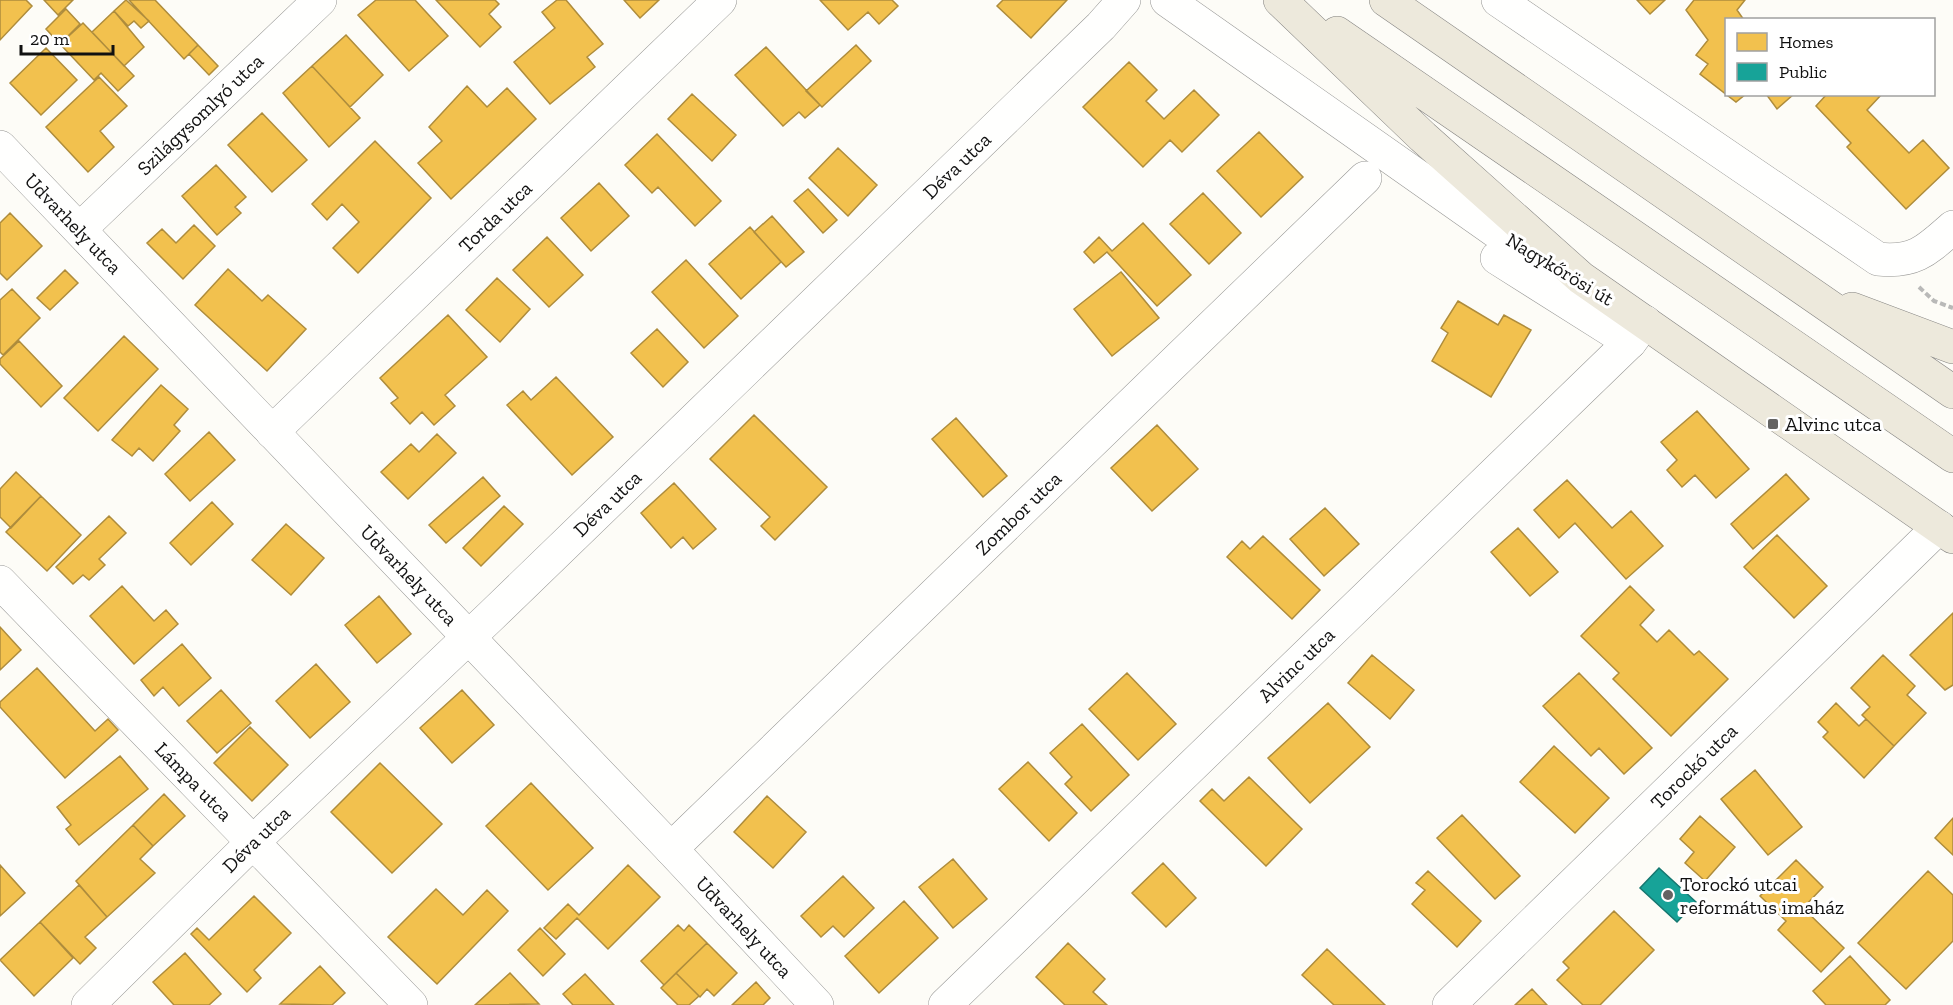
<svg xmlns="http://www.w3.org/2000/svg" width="1953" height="1005" viewBox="0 0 1953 1005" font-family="'Zilla Slab',serif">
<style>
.homes{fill:#f2c14e;stroke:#ae8c3c;stroke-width:1.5}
.public{fill:#17a398;stroke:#157770;stroke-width:1.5}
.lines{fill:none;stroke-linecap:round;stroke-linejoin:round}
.minor-casing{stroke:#979795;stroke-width:34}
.major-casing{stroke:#858482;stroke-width:34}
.path{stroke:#b9b9b8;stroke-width:4;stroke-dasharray:6 3;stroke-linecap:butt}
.minor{stroke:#fffffe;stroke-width:33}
.major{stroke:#ede9dc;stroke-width:33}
.poi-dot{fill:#646362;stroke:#fff;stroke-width:2}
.labels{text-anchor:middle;stroke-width:6;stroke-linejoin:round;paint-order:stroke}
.street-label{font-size:20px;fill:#111;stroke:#fff}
.poi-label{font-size:20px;fill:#111;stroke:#fff;text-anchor:start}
</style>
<rect width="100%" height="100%" fill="#fdfcf7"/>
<path class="homes" d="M0,0H26L32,6L0,40Z
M44,0H73L58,15Z
M126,0L149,21L141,28L134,21L128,26L114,11Z
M129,0H155L198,45L184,59Z
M376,0H415L448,36L409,71L358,15Z
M436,0H495L499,4L489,14L501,27L480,47Z
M557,0H566L603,44L587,57L595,67L550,104L514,62L555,28L542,12Z
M624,0H659L640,18Z
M820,0H892L898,6L879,24L868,12L848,30Z
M1003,0H1067L1031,38L997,6Z
M1637,0H1665L1650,14Z
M1694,0H1745L1737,10L1744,20H1726V94H1746L1736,102L1700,74L1708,64L1696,55L1708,40L1686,10Z
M66,9L80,24L60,44L46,29Z
M114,11L144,47L124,66L92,32Z
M83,23L134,76L118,91L101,73L94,80L60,44Z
M346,35L383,75L350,107L312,66Z
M198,45L218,66L209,75L189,54Z
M856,45L871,61L822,107L806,91Z
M766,47L820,105L805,118L799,112L783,126L735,75Z
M46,48L77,80L41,115L10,83Z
M1129,62L1157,90L1146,101L1164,119L1194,90L1219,115L1182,152L1170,140L1143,167L1083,107Z
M312,66L360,118L329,147L283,93Z
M99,77L127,106L100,131L114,147L88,172L46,127Z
M467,86L487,107L507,88L536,119L451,199L418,163L442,141L429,127Z
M692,94L736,135L712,161L668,119Z
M1766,94H1794L1777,109Z
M1827,94H1882L1867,110L1909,153L1923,140L1949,168L1906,209L1847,147L1851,143L1816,106Z
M262,113L307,160L272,192L228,145Z
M1259,132L1303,177L1261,217L1217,171Z
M657,134L721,201L695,226L658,187L652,193L625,165Z
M375,141L431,198L358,273L333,248L359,222L342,204L327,220L312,204Z
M838,148L877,185L848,216L809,178Z
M216,165L246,197L235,207L241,213L217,235L182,196Z
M599,183L629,216L591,251L561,218Z
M808,189L837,220L823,233L794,201Z
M1203,193L1241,233L1209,264L1170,224Z
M10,213L42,246L7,280L0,273V223Z
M772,216L804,252L786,267L754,232Z
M1143,223L1191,275L1157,306L1107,252L1094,263L1084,252L1099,237L1112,251Z
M194,225L215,246L183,279L147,243L162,229L176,243Z
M750,227L781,262L741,299L709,264Z
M547,237L583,275L549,307L513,270Z
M686,260L738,316L704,348L652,292Z
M228,269L262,301L268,295L306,329L267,371L195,305Z
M65,270L78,283L50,310L37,298Z
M1121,272L1159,318L1112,356L1074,309Z
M497,278L530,309L500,342L466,310Z
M12,289L40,318L3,355L0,352V300Z
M1458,301L1498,325L1504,315L1531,330L1491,397L1432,361L1448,333L1441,328Z
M448,315L487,357L445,395L455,406L434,425L422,412L410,424L391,403L398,398L380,378Z
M657,329L688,362L663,387L631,353Z
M124,336L158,369L98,431L64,398Z
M19,341L62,386L41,407L0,364V359Z
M556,377L613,437L572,475L507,405L523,391L531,400Z
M161,385L188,409L174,425L180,431L153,461L139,448L132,456L112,440Z
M1697,411L1749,469L1716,498L1695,475L1682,487L1667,470L1677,460L1661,442Z
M754,415L827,487L775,540L761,526L770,517L710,459Z
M956,418L1007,476L983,497L932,439Z
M1157,425L1198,469L1152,511L1111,468Z
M209,432L235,460L190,501L165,474Z
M437,434L456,453L408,499L381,472L411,444L419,452Z
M16,472L41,496L11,528L0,517V489Z
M1786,474L1809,499L1753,549L1731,524Z
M483,477L500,496L446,543L429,525Z
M1567,480L1612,528L1631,511L1663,546L1626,579L1575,523L1559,538L1534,510Z
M674,483L716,529L693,549L683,537L671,548L641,513Z
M41,496L81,535L47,571L6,532Z
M212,502L233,524L191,565L170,543Z
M504,506L523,524L481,566L463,548Z
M1325,508L1359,544L1324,576L1290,539Z
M109,516L126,533L99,559L105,565L89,580L83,575L73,584L56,567Z
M286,524L324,558L291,595L252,560Z
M1518,528L1558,572L1530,596L1491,552Z
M1777,535L1827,586L1794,618L1744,567Z
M1263,536L1320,590L1292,619L1227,557L1242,541L1250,549Z
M122,586L154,621L166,610L178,624L134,664L90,616Z
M1630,586L1654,610L1640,625L1657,642L1669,630L1694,655L1699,651L1728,679L1671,736L1613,679L1619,673L1581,636Z
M379,596L411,634L377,663L345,625Z
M1953,613V685L1945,690L1910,655Z
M0,627L21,650L0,670Z
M182,644L211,678L179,706L163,687L154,696L141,680Z
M1372,655L1414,690L1390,719L1348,683Z
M1883,655L1915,686L1907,695L1926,713L1894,746L1862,715L1870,707L1851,688Z
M316,664L350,702L310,738L276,701Z
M37,668L95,731L108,719L118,730L65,778L0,707V702Z
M1127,673L1176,724L1138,760L1089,709Z
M1579,673L1652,748L1624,774L1599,748L1591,756L1543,706Z
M221,690L251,723L217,753L187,721Z
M462,690L494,725L452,763L420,728Z
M1328,703L1370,747L1310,803L1268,758Z
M1836,703L1859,726L1866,719L1894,746L1864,778L1823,737L1828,732L1818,722Z
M1082,724L1129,775L1091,811L1065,784L1072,777L1050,753Z
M250,727L288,765L252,801L214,763Z
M1554,746L1609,798L1575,833L1520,782Z
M120,756L148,789L79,845L66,829L71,825L57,807Z
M1028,762L1077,813L1049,841L999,789Z
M380,763L442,824L392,873L331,812Z
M1755,770L1802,827L1768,855L1721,799Z
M1249,777L1302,829L1266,866L1200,801L1212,789L1224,801Z
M531,783L593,848L548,890L486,826Z
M164,794L185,816L153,846L133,825Z
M767,796L806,832L773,868L734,832Z
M1462,815L1520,876L1495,899L1437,838Z
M1700,816L1735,847L1705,881L1685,863L1694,852L1680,839Z
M1953,818V855L1935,838Z
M133,825L153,846L140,859L155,873L107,917L76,881Z
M953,859L987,899L953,928L919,887Z
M1796,860L1823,887L1803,908L1844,948L1821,972L1778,930L1786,921L1760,896Z
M1163,863L1196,898L1166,927L1132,893Z
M0,865L25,893L0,916Z
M628,865L660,897L608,949L577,918L556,939L544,928L568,904L579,915Z
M1428,871L1481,921L1457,947L1412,904L1425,890L1416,883Z
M1928,871L1953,895V941L1906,989L1858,943Z
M843,876L874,908L844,937L833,926L821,937L801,916Z
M79,885L107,917L85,937L96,948L80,964L40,922Z
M436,889L463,915L487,890L508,911L437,984L388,937Z
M254,896L291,933L254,970L261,978L247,992L191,934L197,928L209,940Z
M904,901L938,938L879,993L845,956Z
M1614,911L1654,950L1600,1005H1583L1557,980L1569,968L1563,962Z
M40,922L73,958L34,996L0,960Z
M678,925L684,931L689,925L707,943L664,985L641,961Z
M540,928L565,954L543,976L518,950Z
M707,943L737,973L714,996L707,989L700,997L676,973Z
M1068,943L1105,979L1093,992L1107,1005H1065L1036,977Z
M1327,949L1385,1005H1334L1302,975Z
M185,953L221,994L209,1005H174L153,982Z
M1850,956L1890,1000L1885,1005H1826L1813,991Z
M320,966L345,993L332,1005L280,1004Z
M510,973L539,1004L475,1005Z
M676,973L699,996L689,1005H678L661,988Z
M585,974L614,1005H573L563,994Z
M756,982L770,998L763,1005H732Z
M1532,989L1547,1005H1515Z"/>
<path class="public" d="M1659,868L1696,902L1677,922L1640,888Z"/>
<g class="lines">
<g class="minor-casing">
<g id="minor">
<path d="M1167,0L1494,230L1557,265"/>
<path d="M1498,0L1878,259C1915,263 1927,250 1953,227"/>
<path id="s1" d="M0,147L671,849L817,1005"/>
<path id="s2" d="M80,229L320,0"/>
<path d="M1497,258L1630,342"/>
<path id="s3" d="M272,432L720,0"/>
<path id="s4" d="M0,582L411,1005"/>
<path id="s5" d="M671,849L1365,178"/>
<path id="s6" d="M88,1005L253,842L491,616L1101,26L1124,0"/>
<path id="s7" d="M945,1005L1630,342L1645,322"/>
<path id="s8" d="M1449,1005L1939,527"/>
</g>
</g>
<g class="major-casing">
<path id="major" d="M1280,0L1423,137L1581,278L1953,537
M1386,0L1953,392
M1337,33L1953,456
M1852,309L1953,347"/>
</g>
<path class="path" d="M1919,287L1934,301L1953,308"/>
<use href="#minor" class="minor"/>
<use href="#major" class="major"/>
</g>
<g class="poi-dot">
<rect x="1767" y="418" width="12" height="12" rx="3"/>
<circle cx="1668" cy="895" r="6"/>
</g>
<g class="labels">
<g class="street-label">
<text dy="7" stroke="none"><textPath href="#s2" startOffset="166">Szilágysomlyó utca</textPath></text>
<text dy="7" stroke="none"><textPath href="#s6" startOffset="1208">Déva utca</textPath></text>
<text dy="7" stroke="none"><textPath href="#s3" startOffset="310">Torda utca</textPath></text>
<text dy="7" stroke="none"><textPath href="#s1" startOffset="106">Udvarhely utca</textPath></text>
<text transform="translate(1560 269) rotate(31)" y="7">Nagykőrösi út</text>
<text dy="7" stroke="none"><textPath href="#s6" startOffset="722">Déva utca</textPath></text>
<text dy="7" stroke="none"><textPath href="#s5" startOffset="483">Zombor utca</textPath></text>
<text dy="7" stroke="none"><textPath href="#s1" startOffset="592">Udvarhely utca</textPath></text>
<text dy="7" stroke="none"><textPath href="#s7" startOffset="489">Alvinc utca</textPath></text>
<text dy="7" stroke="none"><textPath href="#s8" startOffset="342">Torockó utca</textPath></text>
<text dy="7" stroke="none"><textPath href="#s4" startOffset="278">Lámpa utca</textPath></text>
<text dy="7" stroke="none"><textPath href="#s6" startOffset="236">Déva utca</textPath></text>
<text dy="7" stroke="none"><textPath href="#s1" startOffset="1078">Udvarhely utca</textPath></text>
</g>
<g class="poi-label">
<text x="1785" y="431">Alvinc utca</text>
<text x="1680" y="891">Torockó utcai<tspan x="1680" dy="23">református imaház</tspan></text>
</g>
</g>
<rect x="1725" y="18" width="210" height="78" fill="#ffffff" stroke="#a0a0a0" stroke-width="1.5"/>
<rect x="1737" y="33" width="30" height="18" fill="#f2c14e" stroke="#a0a0a0" stroke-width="1.5"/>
<text x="1779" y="48" font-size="18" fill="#111111">Homes</text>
<rect x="1737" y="63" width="30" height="18" fill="#17a398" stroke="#a0a0a0" stroke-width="1.5"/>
<text x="1779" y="78" font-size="18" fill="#111111">Public</text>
<path d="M21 45v9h92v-9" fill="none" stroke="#111111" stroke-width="3"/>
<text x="30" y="45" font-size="18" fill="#111111" stroke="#ffffff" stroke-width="4.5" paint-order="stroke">20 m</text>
</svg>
